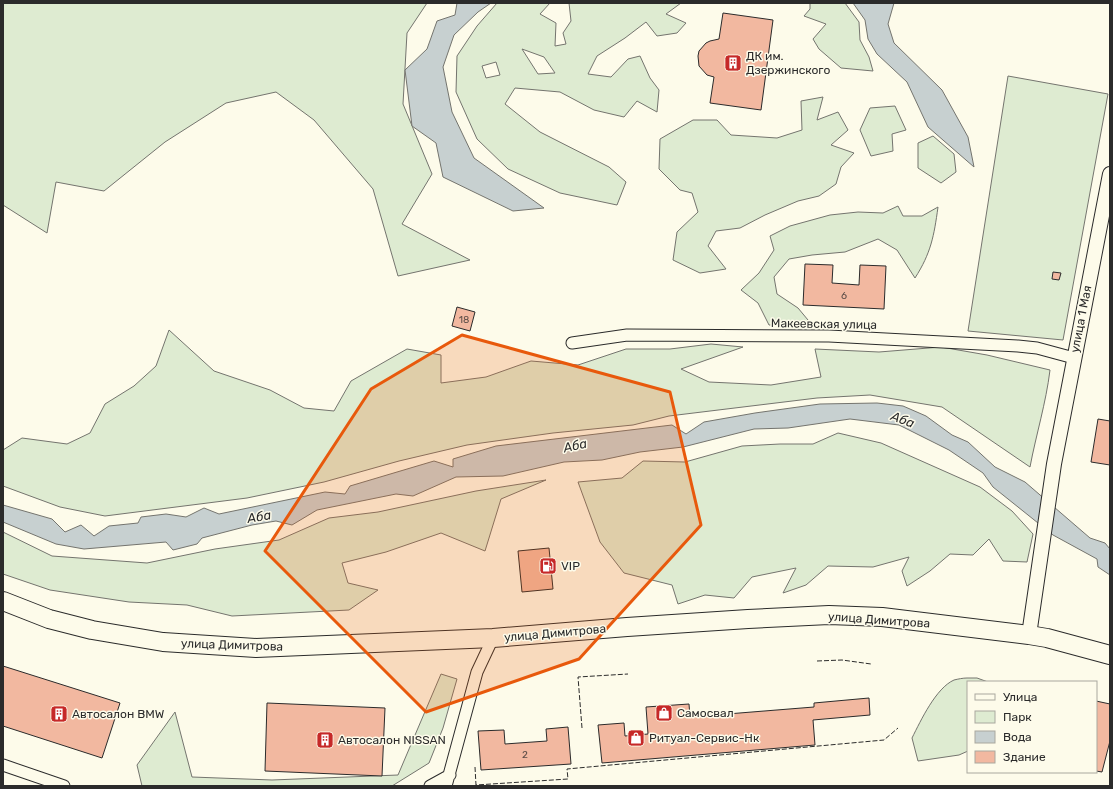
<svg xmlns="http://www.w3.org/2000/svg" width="1113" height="789" viewBox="0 0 1113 789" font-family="Rubik,sans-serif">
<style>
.green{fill:#deebd1;stroke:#74746e;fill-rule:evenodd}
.water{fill:#c7d0d0;stroke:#74746e}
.building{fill:#f2b8a0;stroke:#2b2b2b}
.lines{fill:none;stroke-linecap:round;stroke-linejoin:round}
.minor-casing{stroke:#2b2b2b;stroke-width:13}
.tertiary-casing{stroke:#2b2b2b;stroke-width:16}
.primary-casing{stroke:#2b2b2b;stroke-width:20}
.minor{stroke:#fdfbea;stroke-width:11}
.tertiary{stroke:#fdfbea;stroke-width:14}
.primary{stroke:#fdfbea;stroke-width:18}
.fence{stroke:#2b2b2b;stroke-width:1;stroke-dasharray:5 2;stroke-linecap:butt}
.marked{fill:#e8590c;fill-opacity:0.2;stroke:#e8590c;stroke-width:3;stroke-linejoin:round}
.labels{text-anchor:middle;stroke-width:3;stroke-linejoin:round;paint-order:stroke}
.number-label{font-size:10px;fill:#5d4e48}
.poi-label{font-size:12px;fill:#2b2b2b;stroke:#fdfbea;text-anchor:start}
.street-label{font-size:12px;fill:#2b2b2b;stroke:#fdfbea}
.water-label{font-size:13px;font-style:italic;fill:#2b2b2b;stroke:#fdfbea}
</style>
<rect width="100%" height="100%" fill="#fdfbea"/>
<path class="green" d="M3,3H427L407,33L403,104L432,174L402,224L470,260L398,276L373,189L314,120L276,92L226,103L165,142L104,191L56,182L47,233L3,205Z
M497,3H550L540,14L556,23L555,46L566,44L563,33L571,21L569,3H681L666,14L686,23L677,33L657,36L646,22L625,38L597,56L588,74L611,77L628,59L640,56L650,78L659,90L657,112L637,101L624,117L594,110L560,92L515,88L505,104L540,132L609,167L626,182L617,205L560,193L508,169L477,139L456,92L457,56L477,26ZM522,49L544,57L555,73L538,74ZM496,62L500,75L486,78L482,66Z
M810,3H845L859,22L860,40L869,57L873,71L841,68L819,49L813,39L826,24L804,16L810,9Z
M1008,76L1108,94L1063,340L968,331Z
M823,97L817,120L838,112L848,130L831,145L854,153L841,167L836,184L819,196L798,201L765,215L740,228L716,231L708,246L726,269L700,273L673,260L677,232L698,212L692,193L680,190L659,169L660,139L693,120H717L731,135L777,138L802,130L801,101Z
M895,106L906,130L892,134L893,151L871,156L860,130L870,108Z
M933,136L954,154L956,172L941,183L918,168V143Z
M898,206L903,216H922L938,207C934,236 931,253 915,278L897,250L878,239L845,252L812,255L789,259L774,277L777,294L798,308L813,326L769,325L758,303L741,290L759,273L774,250L770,236L790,226L830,215L858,212L883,213Z
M169,330L214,371L270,390L304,408L334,411L351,381L407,349L441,355V383L486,377L531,361L578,365L626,349H670L711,344L743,347L681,369L709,382L771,385L821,377L815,349L879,352L941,347L987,355L1050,370C1046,403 1036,435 1030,467L942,407L870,395L817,398L669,416L633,425L553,433L467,445L399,461L324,482L247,498L105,516L60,507L3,486V450L22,438L67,444L90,433L105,404L134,386L156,366Z
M838,433L881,443L980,487L1012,511L1033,534L1027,562L1003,561L989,539L973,555L950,554L930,571L907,586L902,571L909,557L873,567L828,566L806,585L783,593L796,568L752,577L734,598L705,595L678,604L672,585L624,573L600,542L578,482L622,478L643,461L685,462L742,446L780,444H813Z
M546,480L501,499L485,551L441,533L386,552L342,563L348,583L378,590L349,610L232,616L187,605L129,602L50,590L3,574V532L52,556L147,563L215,549L279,540L329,518L378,512L476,491Z
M441,674L457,679L443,728L429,763L392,786H142L137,765L175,712L192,777L272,780L398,775Z
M967,678H977L988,682H968V751L959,755L918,761L912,738C921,720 936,688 954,680C958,679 963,678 967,678Z"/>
<path class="water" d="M457,3H491L478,12L454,35L443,67L452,112L474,158L544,208L513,211L443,177L436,143L412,126L405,70L427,49L437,21L455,15Z
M853,3H894L888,24L894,43L942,90L968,137L974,167L928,127L907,82L877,54L868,39L865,20Z
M877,403L903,406L926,416L952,435L968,442L995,467L1025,482L1090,538L1105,543L1110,549V575L1098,567L1097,559L1053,535L993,487L983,473L949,450L899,425L850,419L788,428L754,429L683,447L640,452L602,460L564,462L503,476L456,477L413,496L396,494L317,510L292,525L276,521L252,525L202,538L197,544L173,550L166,542L84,549L56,544L3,522V505L52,519L65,532L81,525L94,536L109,526L138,523L141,517L166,514L186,517L204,508L219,514L325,492L345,494L350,486L434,461L453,467V459L496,446L672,425L686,434L704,422L755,413L820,404Z"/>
<path class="building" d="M723,13L773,20L761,110L710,103L714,77L707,75L699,66L698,56L699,51L706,43L710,41L719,39Z
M805,264L833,265L832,283L859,285L860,265L886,266L884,309L803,305Z
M1053,272L1061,273L1059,280L1052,279Z
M457,307L475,312L470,331L452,326Z
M1098,419L1110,421V465L1091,462Z
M549,548L553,589L522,592L518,551Z
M3,666L120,703L102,758L3,726Z
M869,698L870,715L813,720L815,745L602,763L598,725L624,723L625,736L648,734L646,707L689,704L690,717L814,707V703Z
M1096,701L1110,704V741L1102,772L1096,771Z
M267,703L385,708L382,776L265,771Z
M568,727L571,764L481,770L478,731L504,730L505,744L547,741L546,729Z"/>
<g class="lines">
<g class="minor-casing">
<path id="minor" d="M572,343L627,335L829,336L1018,346L1037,348L1074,358
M3,765L64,786
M430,786L450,775
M446,786L477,672L493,638"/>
</g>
<g class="tertiary-casing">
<path id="tertiary" d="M1029,635L1054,464L1110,174"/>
</g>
<g class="primary-casing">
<path id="primary" d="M3,601L49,619L92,630L163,642L256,648L493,638L627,627L748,619L829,615L882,617L1029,635L1047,638L1110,655"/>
</g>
<use href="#minor" class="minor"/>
<use href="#tertiary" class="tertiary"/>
<use href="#primary" class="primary"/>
<path class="fence" d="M817,661L842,660L871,664
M582,728L578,677L628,674
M475,767L476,785L568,779L567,769L884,740L898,728"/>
</g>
<path class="marked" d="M462,335L670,392L701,525L579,659L426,712L265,551L371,389Z"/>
<defs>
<g id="building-square" transform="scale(0.9)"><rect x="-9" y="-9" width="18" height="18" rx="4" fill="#c62828" stroke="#fdfbea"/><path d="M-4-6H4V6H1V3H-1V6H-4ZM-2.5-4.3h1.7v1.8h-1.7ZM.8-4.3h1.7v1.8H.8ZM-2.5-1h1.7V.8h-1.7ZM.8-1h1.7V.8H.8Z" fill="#fff"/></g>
<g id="fuel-square" transform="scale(0.9)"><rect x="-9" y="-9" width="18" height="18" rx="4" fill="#c62828" stroke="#fdfbea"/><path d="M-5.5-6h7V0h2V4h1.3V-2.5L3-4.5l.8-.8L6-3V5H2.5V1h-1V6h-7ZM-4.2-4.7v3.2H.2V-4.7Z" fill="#fff"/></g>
<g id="shop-square" transform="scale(0.9)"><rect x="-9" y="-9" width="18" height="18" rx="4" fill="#c62828" stroke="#fdfbea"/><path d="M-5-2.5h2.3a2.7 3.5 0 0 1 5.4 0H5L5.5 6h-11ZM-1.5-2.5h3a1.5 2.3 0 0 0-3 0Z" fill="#fff"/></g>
</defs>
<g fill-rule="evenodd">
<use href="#building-square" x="733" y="63"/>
<use href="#fuel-square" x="548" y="566"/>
<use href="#shop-square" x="664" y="713"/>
<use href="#building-square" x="59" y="714"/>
<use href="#shop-square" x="636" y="738"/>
<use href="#building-square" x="325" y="740"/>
</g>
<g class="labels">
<g class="number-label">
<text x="844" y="299">6</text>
<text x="464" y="323">18</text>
<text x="525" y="758">2</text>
</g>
<g class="poi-label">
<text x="746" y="60">ДК им.<tspan x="746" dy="14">Дзержинского</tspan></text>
<text x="561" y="570">VIP</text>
<text x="677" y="717">Самосвал</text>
<text x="72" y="718">Автосалон BMW</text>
<text x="649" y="742">Ритуал-Сервис-Нк</text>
<text x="338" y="744">Автосалон NISSAN</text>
</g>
<g class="street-label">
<text transform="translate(1081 319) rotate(-79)" y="4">улица 1 Мая</text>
<text transform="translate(824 324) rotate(1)" y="4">Макеевская улица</text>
<text transform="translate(879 620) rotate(4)" y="4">улица Димитрова</text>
<text transform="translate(555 633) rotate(-5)" y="4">улица Димитрова</text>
<text transform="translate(232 645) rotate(2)" y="4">улица Димитрова</text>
</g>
<g class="water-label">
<text transform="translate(903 419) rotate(21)" y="5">Аба</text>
<text transform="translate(575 445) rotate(-13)" y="5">Аба</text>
<text transform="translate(259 516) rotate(-10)" y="5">Аба</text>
</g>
</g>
<rect width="1113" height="789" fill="none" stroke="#2b2b2b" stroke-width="8"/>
<rect x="967" y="681" width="130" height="92" fill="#fdfbea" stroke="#a9a89e"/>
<rect x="975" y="694" width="20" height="6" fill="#fdfbea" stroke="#a9a89e"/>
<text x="1003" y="701" font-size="12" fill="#2b2b2b">Улица</text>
<rect x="975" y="711" width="20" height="12" fill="#deebd1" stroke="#a9a89e"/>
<text x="1003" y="721" font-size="12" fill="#2b2b2b">Парк</text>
<rect x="975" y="731" width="20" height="12" fill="#c7d0d0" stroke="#a9a89e"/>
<text x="1003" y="741" font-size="12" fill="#2b2b2b">Вода</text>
<rect x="975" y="751" width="20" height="12" fill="#f2b8a0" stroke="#a9a89e"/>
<text x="1003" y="761" font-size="12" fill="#2b2b2b">Здание</text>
</svg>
